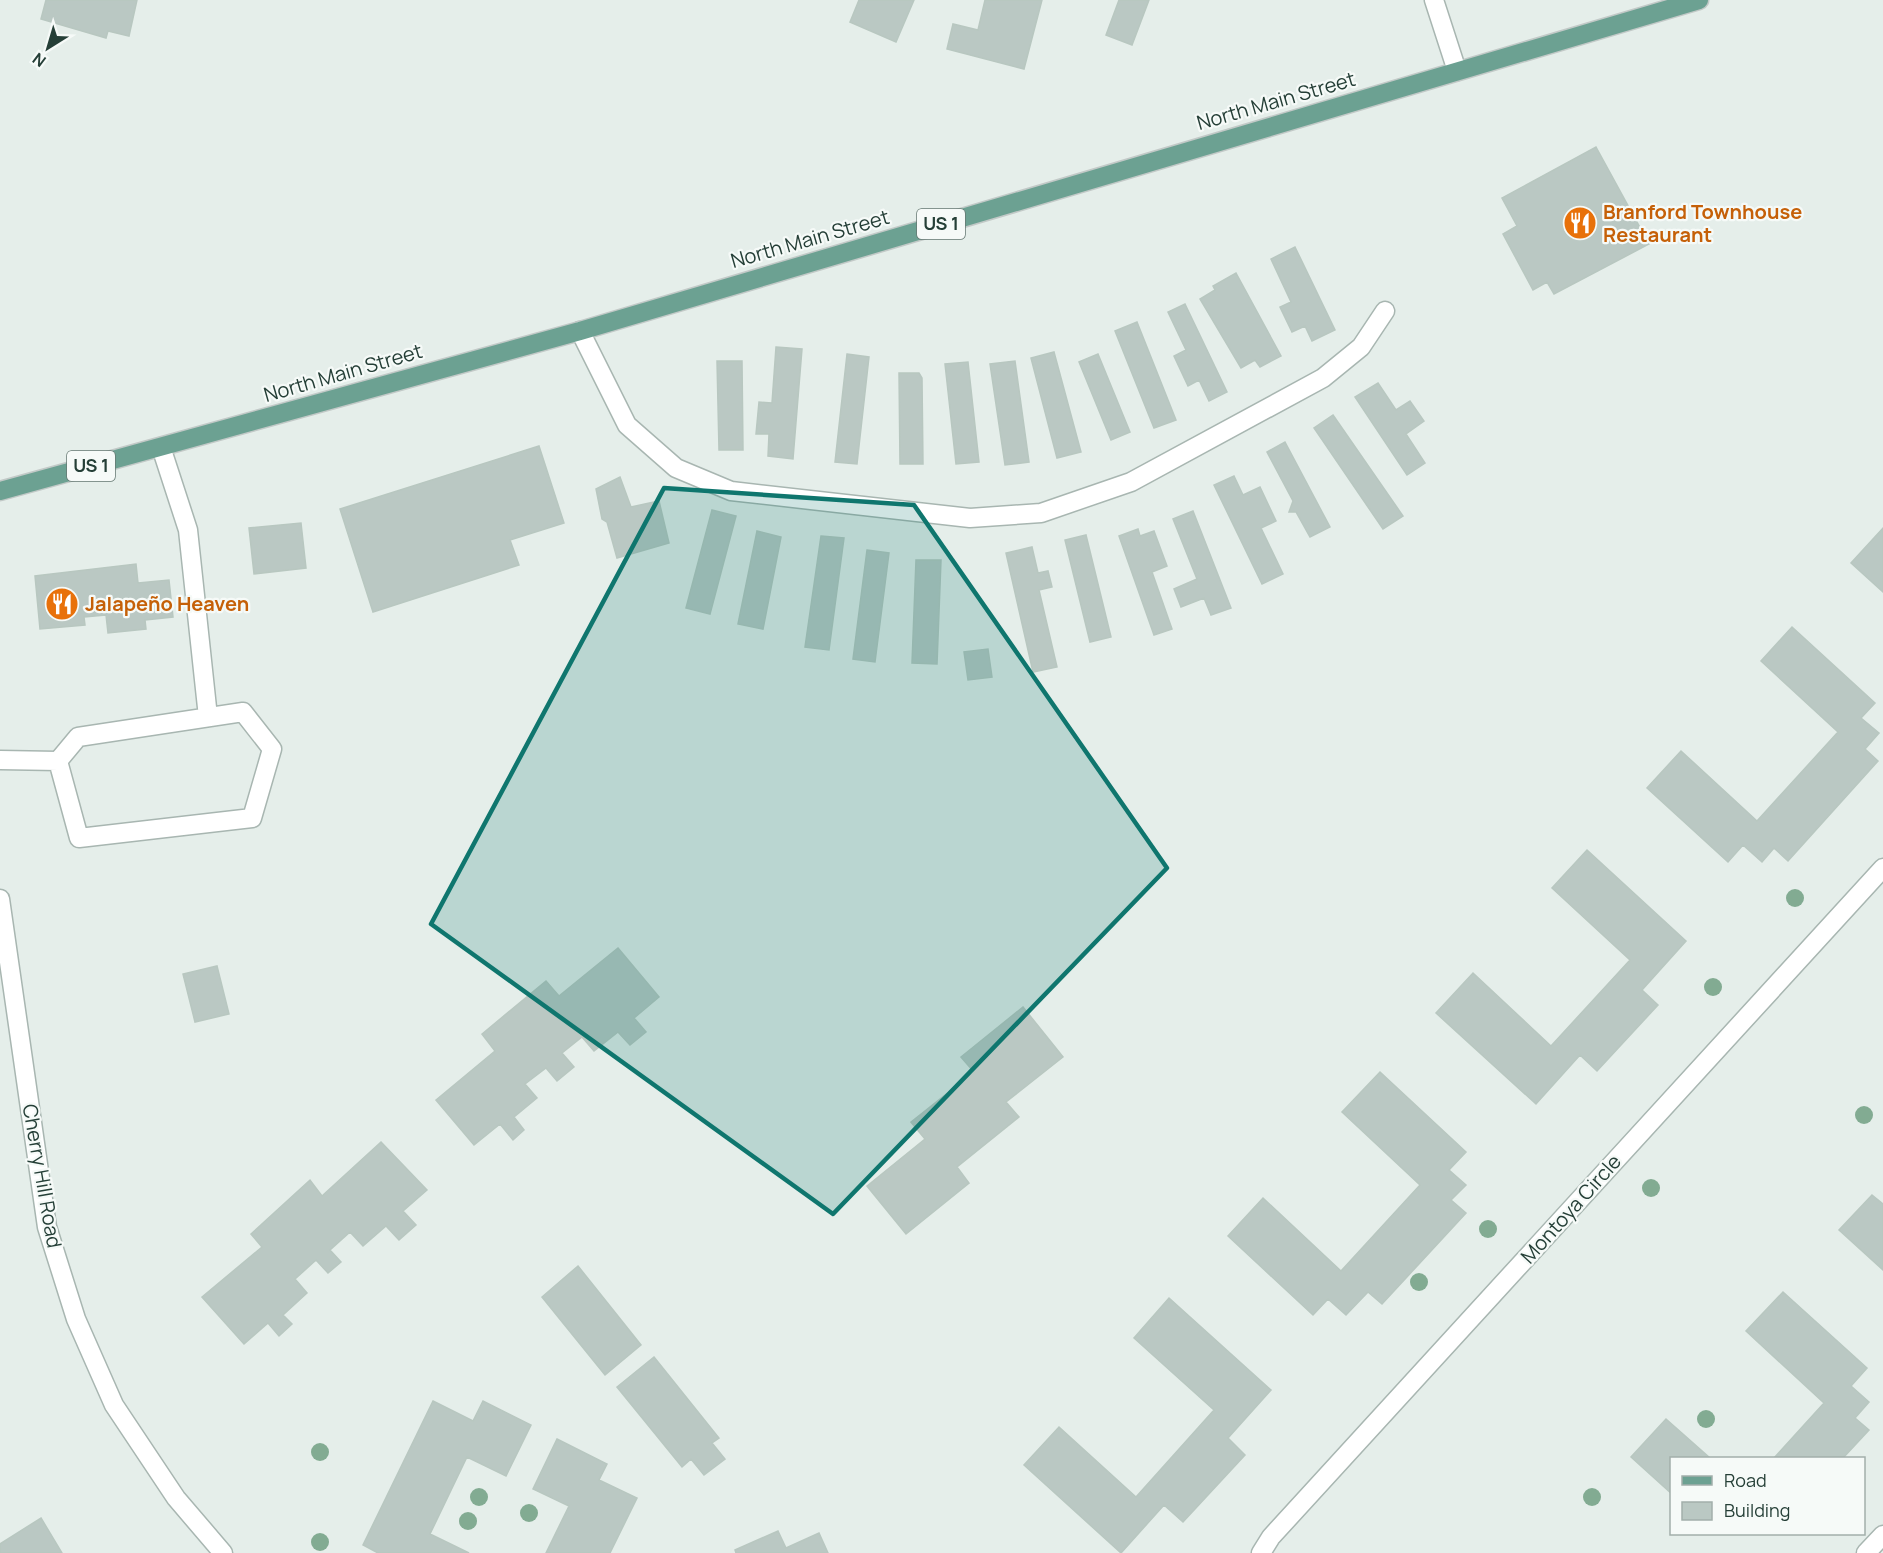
<svg xmlns="http://www.w3.org/2000/svg" width="1883" height="1553" viewBox="0 0 1883 1553" font-family="Manrope,sans-serif">
<style>
.building{fill:#bac8c3;stroke:#b8c7c0;stroke-width:1.5}
.lines{fill:none;stroke-linecap:round;stroke-linejoin:round}
.lane-casing{stroke:#a8b6b1;stroke-width:21}
.street-casing{stroke:#a8b6b1;stroke-width:21}
.primary-casing{stroke:#c2c9c7;stroke-width:21}
.lane{stroke:#fff;stroke-width:18}
.street{stroke:#fff;stroke-width:18}
.primary{stroke:#6ca192;stroke-width:18}
.tree{fill:#82ab92}
.marked{fill:#0f766e;fill-opacity:0.2;stroke:#0f766e;stroke-width:4.5;stroke-linejoin:round}
.labels{text-anchor:middle;stroke-width:4.5;stroke-linejoin:round;paint-order:stroke}
.shield{fill:#f6faf8;stroke:#647771;stroke-width:1.5}
.shield-label{font-size:18px;font-weight:bold;fill:#253f37}
.street-label{font-size:20px;fill:#253f37;stroke:#f6faf8}
.food-label{font-size:20px;font-weight:bold;fill:#c56008;stroke:#f6faf8;text-anchor:start}
</style>
<rect width="100%" height="100%" fill="#e5eeea"/>
<path class="building" d="M46,0H137L129,36L108,31L106,38L41,19Z
M859,0H914L896,42L850,22Z
M985,0H1042L1024,69L947,49L953,24L978,30Z
M1119,0H1149L1132,45L1106,35Z
M1596,147L1649,244L1554,294L1547,282L1533,290L1503,234L1517,226L1502,198Z
M1295,247L1335,330L1312,341L1305,326L1292,332L1280,307L1291,302L1271,259Z
M1236,273L1281,356L1260,367L1255,360L1241,368L1200,299L1215,290L1213,286Z
M1185,304L1227,392L1209,401L1199,380L1188,386L1174,356L1186,350L1168,312Z
M1137,322L1176,420L1154,428L1115,331Z
M776,347L802,349L793,459L768,456L769,434H756L759,402L772,403Z
M1054,352L1081,452L1057,458L1031,358Z
M847,354L869,357L857,464L835,462Z
M1098,354L1130,432L1111,440L1079,362Z
M717,361H742L743,450H719Z
M1015,361L1029,462L1005,465L990,364Z
M968,362L979,462L956,464L945,364Z
M899,373H919L922,378L923,464H900Z
M1378,383L1396,410L1410,401L1424,421L1406,434L1425,463L1407,475L1355,397Z
M1333,415L1403,516L1383,529L1314,428Z
M1285,442L1330,527L1310,537L1296,512H1289L1293,501L1267,452Z
M539,446L564,523L510,540L519,565L373,612L340,509Z
M1234,476L1243,495L1260,487L1276,521L1261,528L1283,574L1262,584L1214,485Z
M620,477L631,507L659,501L669,543L617,558L607,522L602,519L596,489Z
M712,510L736,516L710,614L686,608Z
M1193,511L1231,608L1211,615L1204,598L1181,607L1174,589L1197,579L1173,519Z
M301,523L306,568L254,574L249,528Z
M1883,528V592L1851,563Z
M1138,529L1140,536L1154,531L1167,566L1152,572L1172,629L1154,635L1119,536Z
M757,531L781,537L763,629L738,624Z
M1086,535L1111,637L1090,642L1065,540Z
M821,536L844,538L829,650L805,647Z
M1032,547L1038,573L1048,571L1052,587L1039,590L1057,667L1033,672L1006,553Z
M867,550L889,553L875,662L853,659Z
M916,560H941L937,664L912,663Z
M136,564L138,583L169,580L173,617L145,620L146,629L108,633L106,615L84,617L85,625L40,629L35,576Z
M1792,627L1875,703L1861,718L1879,733L1865,749L1878,761L1788,861L1774,848L1762,862L1743,845L1728,862L1647,788L1681,751L1757,821L1838,732L1761,661Z
M988,649L992,677L968,680L964,652Z
M1587,850L1686,941L1642,990L1658,1005L1597,1071L1580,1055L1536,1104L1436,1013L1473,973L1551,1046L1630,960L1552,888Z
M618,948L659,997L634,1018L646,1032L630,1045L618,1032L594,1051L582,1037L562,1053L574,1067L557,1081L546,1068L525,1084L537,1098L514,1117L524,1130L513,1140L500,1124L474,1145L436,1100L495,1051L482,1034L546,981L559,996Z
M217,966L229,1014L195,1022L183,974Z
M1023,1007L1063,1057L1006,1102L1019,1117L957,1167L969,1183L906,1234L867,1186L925,1139L911,1122L974,1072L961,1057Z
M1380,1072L1466,1152L1449,1170L1466,1185L1451,1200L1466,1213L1382,1304L1368,1292L1346,1315L1328,1299L1313,1315L1228,1236L1263,1198L1341,1271L1420,1185L1342,1112Z
M381,1142L427,1190L403,1211L416,1225L399,1240L386,1226L363,1246L350,1232L330,1250L341,1262L328,1273L316,1260L295,1279L307,1293L283,1315L292,1324L279,1336L268,1323L244,1344L202,1297L262,1247L251,1234L310,1180L322,1196Z
M1872,1195L1883,1204V1270L1839,1230Z
M578,1266L641,1345L605,1375L542,1297Z
M1783,1292L1867,1368L1851,1386L1869,1402L1855,1418L1869,1430L1843,1458H1774L1824,1403L1746,1331Z
M1169,1298L1271,1390L1228,1438L1245,1455L1183,1522L1164,1505L1121,1553L1024,1465L1059,1427L1136,1497L1214,1410L1134,1338Z
M654,1357L719,1438L712,1443L725,1459L704,1475L691,1459L682,1467L617,1387Z
M433,1401L473,1421L483,1401L531,1425L506,1476L467,1457L430,1534L469,1553H378L363,1545Z
M1666,1419L1710,1458H1672V1494L1631,1457Z
M557,1439L607,1464L599,1480L637,1498L610,1553H546L569,1506L533,1489Z
M41,1518L62,1553H0V1544Z
M778,1531L786,1548L819,1533L828,1553H736L735,1550Z"/>
<g class="lines">
<g class="lane-casing">
<path id="lane" d="M1434,0L1457,71
M580,331L627,425L676,468L731,491L970,518L1041,513L1131,482L1323,378L1361,347L1385,311
M161,447L188,530L208,717
M243,712L272,749L252,818L79,838L58,761L78,737Z
M0,760L58,761"/>
</g>
<g class="street-casing">
<path id="street" d="M0,899L47,1227L76,1319L114,1405L176,1498L223,1553
M1261,1553L1271,1537L1883,868
M1866,1553L1883,1535"/>
</g>
<g class="primary-casing">
<path id="primary" d="M0,491L580,331L1699,0"/>
</g>
<use href="#lane" class="lane"/>
<use href="#street" class="street"/>
<use href="#primary" class="primary"/>
</g>
<g class="tree">
<circle cx="1795" cy="898" r="9"/>
<circle cx="1713" cy="987" r="9"/>
<circle cx="1864" cy="1115" r="9"/>
<circle cx="1651" cy="1188" r="9"/>
<circle cx="1488" cy="1229" r="9"/>
<circle cx="1419" cy="1282" r="9"/>
<circle cx="1706" cy="1419" r="9"/>
<circle cx="320" cy="1452" r="9"/>
<circle cx="479" cy="1497" r="9"/>
<circle cx="1592" cy="1497" r="9"/>
<circle cx="529" cy="1513" r="9"/>
<circle cx="468" cy="1521" r="9"/>
<circle cx="320" cy="1542" r="9"/>
</g>
<path class="marked" d="M664,488L914,505L1167,868L833,1214L431,924Z"/>
<defs>
<g id="restaurant-disc" transform="scale(1.725)"><circle r="9.5" fill="#e8710a" stroke="#f6faf8"/><path d="M-5-6h1v4h1v-4h1v4h1v-4h1v5L-1.5 .5V6h-2V.5L-5-1ZM5-6V6H3V1.5H1.5Q1.5-4 5-6Z" fill="#fff"/></g>
</defs>
<g fill-rule="evenodd">
<use href="#restaurant-disc" x="1580" y="223"/>
<use href="#restaurant-disc" x="62" y="604"/>
</g>
<g class="labels">
<g class="shield">
<rect x="917" y="209" width="48" height="30" rx="4.5"/>
<rect x="67" y="451" width="48" height="30" rx="4.5"/>
</g>
<g class="shield-label">
<text x="941" y="230">US 1</text>
<text x="91" y="472">US 1</text>
</g>
<g class="street-label">
<text transform="translate(1276 101) rotate(-16)" y="7">North Main Street</text>
<text transform="translate(810 239) rotate(-16)" y="7">North Main Street</text>
<text transform="translate(343 373) rotate(-16)" y="7">North Main Street</text>
<text transform="translate(42 1176) rotate(80)" y="7">Cherry Hill Road</text>
<text transform="translate(1571 1209) rotate(-48)" y="7">Montoya Circle</text>
</g>
<g class="food-label">
<text x="1603" y="219">Branford Townhouse<tspan x="1603" dy="23">Restaurant</tspan></text>
<text x="85" y="611">Jalapeño Heaven</text>
</g>
</g>
<rect x="1670" y="1457" width="195" height="78" fill="#f6faf8" stroke="#a2afab" stroke-width="1.5"/>
<rect x="1682" y="1476" width="30" height="9" fill="#6ca192" stroke="#a2afab" stroke-width="1.5"/>
<text x="1724" y="1487" font-size="18" fill="#253f37">Road</text>
<rect x="1682" y="1502" width="30" height="18" fill="#bac8c3" stroke="#a2afab" stroke-width="1.5"/>
<text x="1724" y="1517" font-size="18" fill="#253f37">Building</text>
<g transform="translate(48 48) rotate(217)" stroke="#f6faf8" stroke-width="4.5" paint-order="stroke">
<path d="M0-4.5L10 22L0 15L-10 22Z" fill="#253f37"/>
<text y="-9" font-size="16" font-weight="bold" text-anchor="middle" fill="#253f37">N</text>
</g>
</svg>
